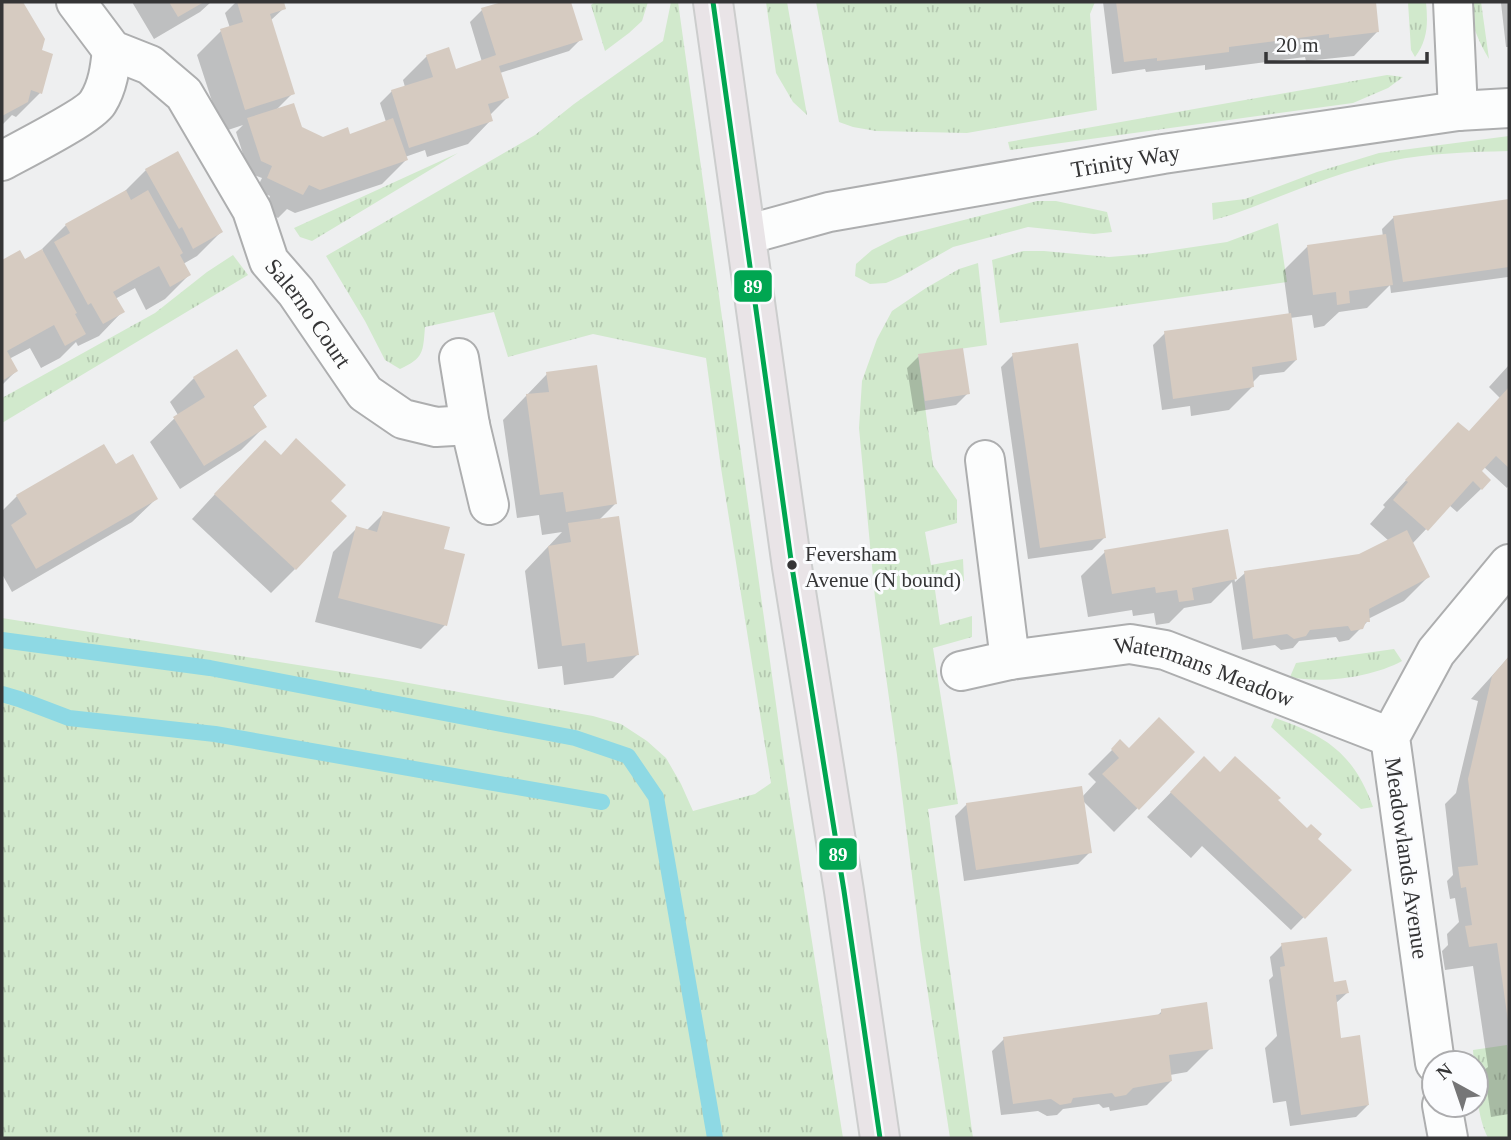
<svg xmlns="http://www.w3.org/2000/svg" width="1511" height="1140" viewBox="0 0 1511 1140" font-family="'Times New Roman',serif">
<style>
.grass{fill:url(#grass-tufts)}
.shadow{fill:#0003}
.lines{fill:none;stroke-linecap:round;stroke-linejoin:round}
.stream{stroke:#8ed9e4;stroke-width:16}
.building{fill:#d6cbc1}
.minor-casing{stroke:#adaeaf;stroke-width:42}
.major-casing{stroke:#cccdcd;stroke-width:42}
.minor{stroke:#fcfdfd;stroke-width:38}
.major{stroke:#e9e4e7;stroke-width:38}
.bus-1-casing{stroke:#fbfcfe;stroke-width:10}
.bus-1{stroke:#00a651;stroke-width:5}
.bus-dot{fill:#353536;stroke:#fbfcfe;stroke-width:2.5}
.labels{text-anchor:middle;stroke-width:6;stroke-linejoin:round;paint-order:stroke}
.bus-label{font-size:21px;fill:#353536;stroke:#fbfcfe;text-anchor:start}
.street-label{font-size:23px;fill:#353536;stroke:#fbfcfe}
.line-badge{stroke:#fbfcfe;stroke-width:2.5}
.badge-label{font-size:19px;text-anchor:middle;font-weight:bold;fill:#fff}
</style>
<defs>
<pattern id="grass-tufts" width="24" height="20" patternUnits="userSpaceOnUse" patternTransform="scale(1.75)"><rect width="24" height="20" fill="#d1e9cc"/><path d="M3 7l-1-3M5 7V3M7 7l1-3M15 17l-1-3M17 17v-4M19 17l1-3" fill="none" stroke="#b4c8b0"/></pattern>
</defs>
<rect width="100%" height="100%" fill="#eeeff0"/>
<path class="grass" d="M595,2H648L642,21L629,33L605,51L591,5Z
M671,2H678L787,783L843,1138H2V618L392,680L593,716L621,724L647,741L666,758L681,784L693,811L755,794L771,783L721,468L706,358L593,334L508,357L494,312L425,327C423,352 424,358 400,369L385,360L365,321L326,256L535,135L574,104L663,41Z
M766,2H787L807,115L793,102L776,73Z
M816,2H1095L1090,14L1097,110L967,133L876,131L853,127L839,122Z
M1408,2H1426C1428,23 1428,40 1415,57L1411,50Z
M1468,2H1481L1489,59C1478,41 1471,23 1468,2Z
M1387,75L1403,77L1388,88L1353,103L1010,150L1008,142Z
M1509,136V151C1470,152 1429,153 1390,161C1336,172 1283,196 1231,215L1213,220L1212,203L1245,199L1317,172L1379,153Z
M458,153L312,241L300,237L294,228Z
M1037,201H1056L1107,212L1112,232L1094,234L1028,227L953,247L900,277L886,283L870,284L855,276L856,264L872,250L898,237Z
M1278,223L1287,282L1000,323L992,260L1023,251H1044L1109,257L1146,254L1227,242Z
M233,255L248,275L2,423V398L155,313L207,272Z
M978,263L987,345L918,355L933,465L957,500V523L925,532L931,565L963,559L964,581L935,590L940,625L972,616V637L933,648L958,804L928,809L973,1138H950L921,948L897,755L875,598L859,428L862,381L877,339L892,311L926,288L959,269Z
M1394,649L1402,661C1373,677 1323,684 1290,677L1296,663Z
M1275,718C1327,736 1354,754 1373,807L1361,809L1271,727Z
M1507,1045L1509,1061V1138H1488C1477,1116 1476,1087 1476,1063H1474L1473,1050Z"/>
<path class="shadow" d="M2,2H21L43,39L40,51V93L16,117L12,115L2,125Z
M132,2H211L200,12L154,39Z
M236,2H283L284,8L270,21L293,93L275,111L300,128L323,138L349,136L386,122L380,103L392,91L405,87L403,80L427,56L455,72L482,62L470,22L482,10L508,2H569L581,39L569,51L500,73L507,98L490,115L491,120L468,144L427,157L425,150L405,157L406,160L382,184L295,213L287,209L278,218L264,210L270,196L256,190L262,178L249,173L236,132L243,125L222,132L197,55L221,31L230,28L225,13Z
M1103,2H1374L1377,32L1354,56L1306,61L1305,57L1205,70V65L1146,72L1145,69L1112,74Z
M1502,2H1509V47H1506L1501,3Z
M146,170L221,232L197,256L183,264L189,275L165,299L146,310L135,288L115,299L122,312L99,336L78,346L76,342L60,358L41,368L30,348L9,359L16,371L2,385V262L19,252L24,262L43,251L42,249L66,225L123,193Z
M1509,201V276L1508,277L1391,293L1390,285L1367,308L1339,312L1324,326L1314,328L1312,315L1290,318L1296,360L1284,372L1260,375L1252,383L1253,386L1229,410L1191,416L1190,406L1162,410L1153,345L1165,333L1289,315L1283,271L1307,247L1383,237L1382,229L1394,217Z
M1013,355L1104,538L1092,550L1028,559L1001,367Z
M919,356L968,393L956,405L914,412L907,368Z
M1509,365V485L1507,488L1484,467L1480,471L1481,489L1457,512L1449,505L1412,544L1428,577L1404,601L1368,619V621L1349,640L1339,642L1336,637L1299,641L1293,648L1281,650L1275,645L1242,650L1232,582L1211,603L1184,608L1169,623L1156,625L1154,613L1133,616L1132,610L1088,617L1081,576L1105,552L1227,531L1235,582L1245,573L1360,555L1389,541L1370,524L1385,507L1383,505L1458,424L1468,433L1500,398L1489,387Z
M547,374L615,504L598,521L637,655L613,678L564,685L562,666L538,669L525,571L562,532L542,535L539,515L517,518L503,420Z
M194,378L265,396L252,408L265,426L241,450L180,489L150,442L178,415L170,402Z
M115,466L156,499L132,522L12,592L2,574V511L17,496Z
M241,466L295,569L271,593L192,519Z
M384,513L442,550L445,625L421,649L315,622L333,552L357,528L366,531Z
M1509,657V1114L1491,1117L1484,1070L1488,1067L1473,966L1445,970L1442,951L1448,945L1447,934L1459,922L1455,898L1450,899L1447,881L1453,875L1445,804L1456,793L1478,701L1471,699Z
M1120,742L1128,750L1193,752L1114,832L1083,801L1090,852L1078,864L964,881L955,816L967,804L1082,797L1096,782L1088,774Z
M1220,774L1276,801L1349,871L1291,930L1202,846L1191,858L1147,817L1180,783Z
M1282,945L1347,993L1335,1004L1340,1040L1368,1105L1356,1117L1290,1126L1286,1101L1273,1103L1265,1048L1277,1036L1269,980L1273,976L1270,957Z
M1162,1011L1211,1048L1187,1072L1170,1075L1171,1081L1147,1105L1110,1111L1109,1107L1103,1108L1099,1104L1063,1109L1057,1115L1047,1116L1038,1111L1001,1115L992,1051L1004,1039L1157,1016Z"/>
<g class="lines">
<path class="stream" d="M2,640L210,668L575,738L628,756L656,797L715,1138
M2,694L19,699L69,718L215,734L602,802"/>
</g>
<path class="building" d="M2,2H23L45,39L42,50L53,54L42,94L31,90L28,102L2,116Z
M169,2H204L178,17Z
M237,2H284L286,9L270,14L295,94L245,110L220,29L243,22Z
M502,2H571L583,40L499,66L509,98L488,104L493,121L409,148L391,90L433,77L426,55L449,47L456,69L496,55L481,8Z
M1116,2H1376L1379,32L1329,38V34L1229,47V52L1157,61V58L1124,62Z
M294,103L302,127L323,137L348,127L350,134L393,118L408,160L320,190L309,185L303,195L267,178L272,166L261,161L247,118Z
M178,151L223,232L193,249L182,227L179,229L145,169Z
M126,190L131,200L148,190L183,253L180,255L191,275L170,287L159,266L135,279L113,292L125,312L103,324L91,303L88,305L54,242L70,233L65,224Z
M1509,199V267L1403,282L1393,216Z
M1386,234L1393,285L1349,291L1350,303L1337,305L1336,292L1313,295L1307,245Z
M42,249L77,313L75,314L86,334L65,346L54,325L7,351L18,371L2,381V260L20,250L25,259Z
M1291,313L1297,360L1252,367L1254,387L1173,399L1164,331Z
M1078,343L1106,538L1040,548L1012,353Z
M963,348L970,394L925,401L918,354Z
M237,349L267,396L253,406L267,427L204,466L173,417L205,397L193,377Z
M597,365L617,504L566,512L563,492L540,495L526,394L549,392L546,372Z
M1509,387V468L1496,456L1482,471L1491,480L1482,490L1473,481L1428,531L1393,500L1408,482L1405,480L1458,422L1469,431Z
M296,438L346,485L331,501L347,516L296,570L214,494L265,440L281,455Z
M104,444L116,464L133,454L158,499L36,569L11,525L27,514L16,495Z
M383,511L450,527L444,549L465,554L447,626L338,598L356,526L377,532Z
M619,516L639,655L587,662L585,643L562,646L548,546L571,542L568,523Z
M1228,529L1237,579L1192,588L1194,600L1179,602L1177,590L1156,593L1155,587L1112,594L1104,550Z
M1407,530L1430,577L1369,609L1370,622H1366L1363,629L1351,631L1348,626L1310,630L1306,636L1294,639L1287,634L1253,639L1244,571L1359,554Z
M1509,656V1020L1508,1021L1497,943L1469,947L1465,926L1472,925L1466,887L1461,888L1458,867L1478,865L1468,779L1492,676Z
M1159,717L1195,752L1139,810L1102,774L1119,758L1111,749L1120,739L1129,748Z
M1204,756L1220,772L1235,756L1281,798L1278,800L1307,828L1311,824L1322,834L1318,839L1352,870L1305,919L1170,792Z
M1082,786L1092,853L976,870L966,803Z
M1327,937L1334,982L1346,980L1349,993L1336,995L1341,1038L1360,1035L1369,1105L1301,1115L1280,967L1285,966L1281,943Z
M1207,1002L1213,1049L1169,1055L1172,1081L1133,1088L1126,1095L1115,1097L1112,1093L1073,1098L1071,1103L1060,1105L1051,1099L1013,1104L1003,1037L1161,1014V1009Z"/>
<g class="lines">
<g class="minor-casing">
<g id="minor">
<path id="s1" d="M76,2L112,50L150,65L184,94L252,210L269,261L296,292L365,393L403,419L436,427L470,425"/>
<path d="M1453,2L1458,111"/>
<path d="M2,161C20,151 90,116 98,102C108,86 110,68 112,50"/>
<path id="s2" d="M746,235L829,212L1163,154L1458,111L1509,108"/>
<path d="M459,358L470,425L489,505"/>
<path id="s3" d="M985,460L1010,660L1130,644L1165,650L1390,737"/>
<path d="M961,671L1010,660"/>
<path d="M1435,1063L1390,737L1436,652L1509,564"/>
<path d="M1442,1105L1448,1138"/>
</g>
</g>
<g class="major-casing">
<path id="major" d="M713,2L792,567L844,891L880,1138"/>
</g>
<use href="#minor" class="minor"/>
<use href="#major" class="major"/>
<g class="bus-1-casing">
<path id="bus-1" d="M713,2L792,567L844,891L880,1138"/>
</g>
<use href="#bus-1" class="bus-1"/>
</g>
<circle class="bus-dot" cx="792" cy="565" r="6"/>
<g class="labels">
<g class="bus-label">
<text x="805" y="561">Feversham<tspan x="805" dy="26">Avenue (N bound)</tspan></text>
</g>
<g class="street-label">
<text dy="8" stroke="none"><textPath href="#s2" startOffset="387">Trinity Way</textPath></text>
<text dy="8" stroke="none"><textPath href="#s1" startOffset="399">Salerno Court</textPath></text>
<text dy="8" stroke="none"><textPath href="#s3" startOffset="401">Watermans Meadow</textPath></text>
<text transform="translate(1407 858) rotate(82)" y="8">Meadowlands Avenue</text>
</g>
</g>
<g class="line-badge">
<rect x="733" y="269" width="40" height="34" rx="7" fill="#00a651"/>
<rect x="818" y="837" width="40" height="34" rx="7" fill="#00a651"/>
</g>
<g class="badge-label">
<text x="753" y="293">89</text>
<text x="838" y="861">89</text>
</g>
<rect width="1511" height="1140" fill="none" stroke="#353536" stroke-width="7"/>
<g transform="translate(1455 1084) rotate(320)"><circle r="33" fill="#fbfcfe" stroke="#acacae" stroke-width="2"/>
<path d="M0-5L12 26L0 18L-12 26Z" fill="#767677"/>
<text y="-10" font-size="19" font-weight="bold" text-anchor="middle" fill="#353536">N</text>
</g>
<path d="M1266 52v10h161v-10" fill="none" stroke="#353536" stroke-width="3.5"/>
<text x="1276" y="52" font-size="21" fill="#353536" stroke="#fbfcfe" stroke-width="5" paint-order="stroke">20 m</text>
</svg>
